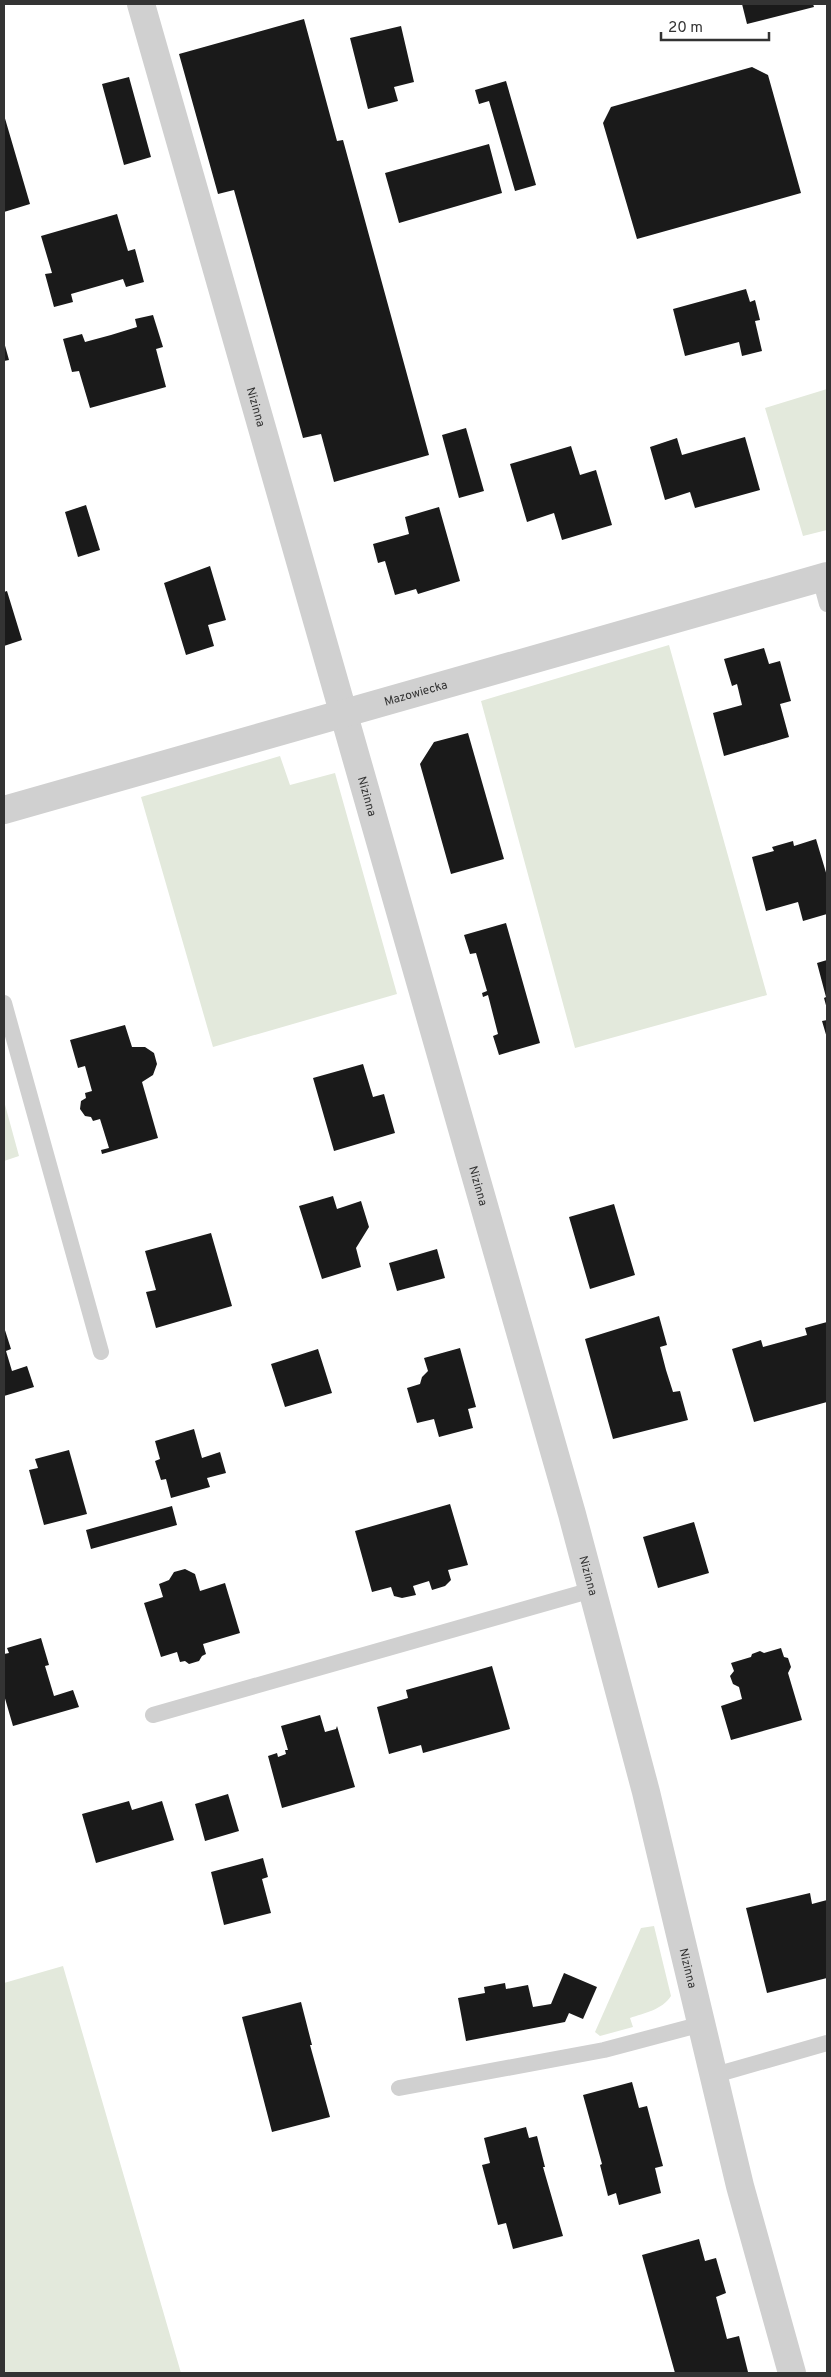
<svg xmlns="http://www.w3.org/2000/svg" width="831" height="2377" viewBox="0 0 831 2377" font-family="Overpass,sans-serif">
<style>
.green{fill:#e3e9dc}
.building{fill:#1a1a1a}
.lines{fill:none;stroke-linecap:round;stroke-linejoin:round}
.service{stroke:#d0d0d0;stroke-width:16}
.minor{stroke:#d0d0d0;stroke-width:28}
.labels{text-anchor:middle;stroke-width:5;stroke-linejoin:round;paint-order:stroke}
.street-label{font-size:12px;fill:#333;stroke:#fff}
</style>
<rect width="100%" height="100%" fill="#fff"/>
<path class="green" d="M827,389V530L803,536L765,408Z
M669,645L767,995L575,1048L481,701Z
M280,756L290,785L335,773L397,994L213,1047L141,797Z
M4,1101L19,1156L4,1161Z
M654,1926L671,1996C662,2010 644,2013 630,2018L633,2027L600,2036L595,2032L641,1928Z
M63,1966L181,2373H4V1983Z"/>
<path class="building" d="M742,4H813L814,7L747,24Z
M304,19L337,141L343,140L429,455L334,482L321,434L303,438L234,190L218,194L179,54Z
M401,26L414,82L394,87L398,101L368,109L350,38Z
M752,67L768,75L801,193L637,239L603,123L611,107Z
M129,77L151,157L124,165L102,84Z
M506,81L536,185L515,191L489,101L479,104L475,90Z
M4,115L30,204L4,212Z
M489,144L502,193L399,223L385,173Z
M117,214L128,251L135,249L144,282L126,287L123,279L71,294L73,302L54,307L45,274L52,273L41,236Z
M746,289L750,302L755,300L760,320L755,321L762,351L742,356L739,342L685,356L673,309Z
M153,315L163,347L156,349L166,387L90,408L79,371L72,372L63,339L82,334L85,342L111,335L137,327L135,319Z
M4,342L9,360L4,361Z
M466,428L484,491L459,498L442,435Z
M745,437L760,490L695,508L690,492L665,500L650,447L677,438L682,455Z
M571,446L580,475L596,470L612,525L562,540L554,513L527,522L510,464Z
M86,505L100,550L78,557L65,512Z
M439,507L460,581L418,594L416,589L395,595L385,561L378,563L373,544L409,534L405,517Z
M210,566L226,620L208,625L214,646L186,655L164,583Z
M7,591L22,640L4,646V592Z
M764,648L769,664L780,661L791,701L780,704L789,737L724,756L713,713L742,705L737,684L732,686L724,659Z
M468,733L504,859L451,874L420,764L434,742Z
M816,839L827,876V914L803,921L798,902L766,911L752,857L774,851L772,847L793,841L794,846Z
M506,923L540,1043L499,1055L493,1036L498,1034L488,995L483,997L482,993L487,991L476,953L470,954L464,935Z
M827,960V1009L824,998L826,997L817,963Z
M827,1020V1038L822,1021Z
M125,1025L132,1047H145L154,1053L157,1064L153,1075L142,1082L158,1138L102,1154L101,1150L109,1148L100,1119L93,1121L91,1117L85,1116L80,1109L81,1101L86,1098L85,1093L92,1091L85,1066L78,1068L70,1040Z
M363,1064L373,1097L384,1094L395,1133L334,1151L313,1078Z
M333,1196L337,1209L361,1201L369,1227L356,1248L361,1267L322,1279L299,1206Z
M614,1204L635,1275L590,1289L569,1217Z
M211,1233L232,1306L156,1328L146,1292L156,1290L145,1251Z
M437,1249L445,1278L397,1291L389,1263Z
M659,1316L667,1345L660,1347L666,1370L673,1392L680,1391L688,1420L613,1439L585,1339Z
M827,1322V1402L754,1422L732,1349L761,1340L763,1347L807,1335L805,1328Z
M4,1327L11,1349L6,1351L12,1371L27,1366L34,1387L4,1396Z
M460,1348L476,1407L468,1409L473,1428L439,1437L434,1419L417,1423L407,1388L420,1384L422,1377L428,1371L424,1358Z
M318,1349L332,1393L285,1407L271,1364Z
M194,1429L202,1458L220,1452L226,1473L207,1478L210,1487L171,1498L166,1479L161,1480L155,1461L160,1459L155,1441Z
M69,1450L87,1514L44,1525L29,1470L38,1468L35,1459Z
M450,1504L468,1565L448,1570L451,1580L445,1586L432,1590L429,1581L413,1586L416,1595L402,1598L394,1596L391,1587L372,1592L355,1531Z
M172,1506L177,1525L91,1549L86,1530Z
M694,1522L709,1573L658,1588L643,1537Z
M185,1569L195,1574L200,1591L225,1583L240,1633L203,1644L206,1654L202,1656L199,1661L189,1664L185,1661L180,1662L177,1652L161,1657L144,1603L163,1597L159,1584L169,1580L174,1572Z
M41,1638L49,1665L45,1666L54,1696L73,1690L79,1707L13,1726L4,1695V1654L9,1653L7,1648Z
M781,1648L784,1657L788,1658L791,1667L788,1673L802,1720L731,1740L721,1706L742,1699L739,1687L733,1684L730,1676L734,1671L731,1663L751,1657L752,1654L760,1651L764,1653Z
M492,1666L510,1729L423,1753L421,1745L389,1754L377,1707L408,1698L406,1690Z
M320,1715L325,1732L336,1729L337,1726L355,1787L282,1808L268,1756L277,1753L278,1757L286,1754L285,1750H288L281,1726Z
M228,1794L239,1831L205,1841L195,1804Z
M129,1801L132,1810L162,1801L174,1840L96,1863L82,1814Z
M263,1858L268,1877L262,1879L271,1913L224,1925L211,1872Z
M810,1893L812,1904L827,1900V1978L767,1993L746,1908Z
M564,1973L597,1987L583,2019L569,2013L565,2022L466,2041L458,1998L485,1993L484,1987L505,1983L506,1989L528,1985L533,2007L551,2004Z
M301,2002L312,2045H310L330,2117L272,2132L242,2017Z
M632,2082L639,2108L647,2106L663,2166L655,2168L661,2193L619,2205L616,2193L608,2196L600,2165L602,2164L583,2095Z
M526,2127L529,2138L537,2136L545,2167H543L563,2236L513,2249L506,2223L498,2225L482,2165L490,2163L484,2138Z
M699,2239L705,2261L716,2258L726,2293L716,2297L727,2339L739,2336L748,2372L675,2373L642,2255Z"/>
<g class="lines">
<path class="service" d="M820,578L827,604
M4,1003L101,1352
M153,1715L592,1590
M715,2075L827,2043
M399,2088L604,2050L702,2024"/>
<g class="minor">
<path id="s1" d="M141,4L572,1514L646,1792L740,2186L792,2373"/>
<path id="s2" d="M4,810L827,576"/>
</g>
</g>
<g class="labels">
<g class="street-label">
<text dy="4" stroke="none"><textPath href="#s1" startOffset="419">Nizinna</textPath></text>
<text dy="4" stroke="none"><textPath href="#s2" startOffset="428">Mazowiecka</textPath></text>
<text dy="4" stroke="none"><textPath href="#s1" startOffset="824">Nizinna</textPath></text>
<text dy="4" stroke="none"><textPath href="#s1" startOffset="1229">Nizinna</textPath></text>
<text dy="4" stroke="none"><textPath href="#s1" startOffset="1634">Nizinna</textPath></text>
<text dy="4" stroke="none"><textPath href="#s1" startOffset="2039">Nizinna</textPath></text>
</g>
</g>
<rect width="831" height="2377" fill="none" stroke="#333333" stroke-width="10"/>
<path d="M661 32v8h108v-8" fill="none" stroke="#333333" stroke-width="2.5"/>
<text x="668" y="32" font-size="15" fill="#333333" stroke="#ffffff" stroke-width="4" paint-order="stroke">20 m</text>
</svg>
